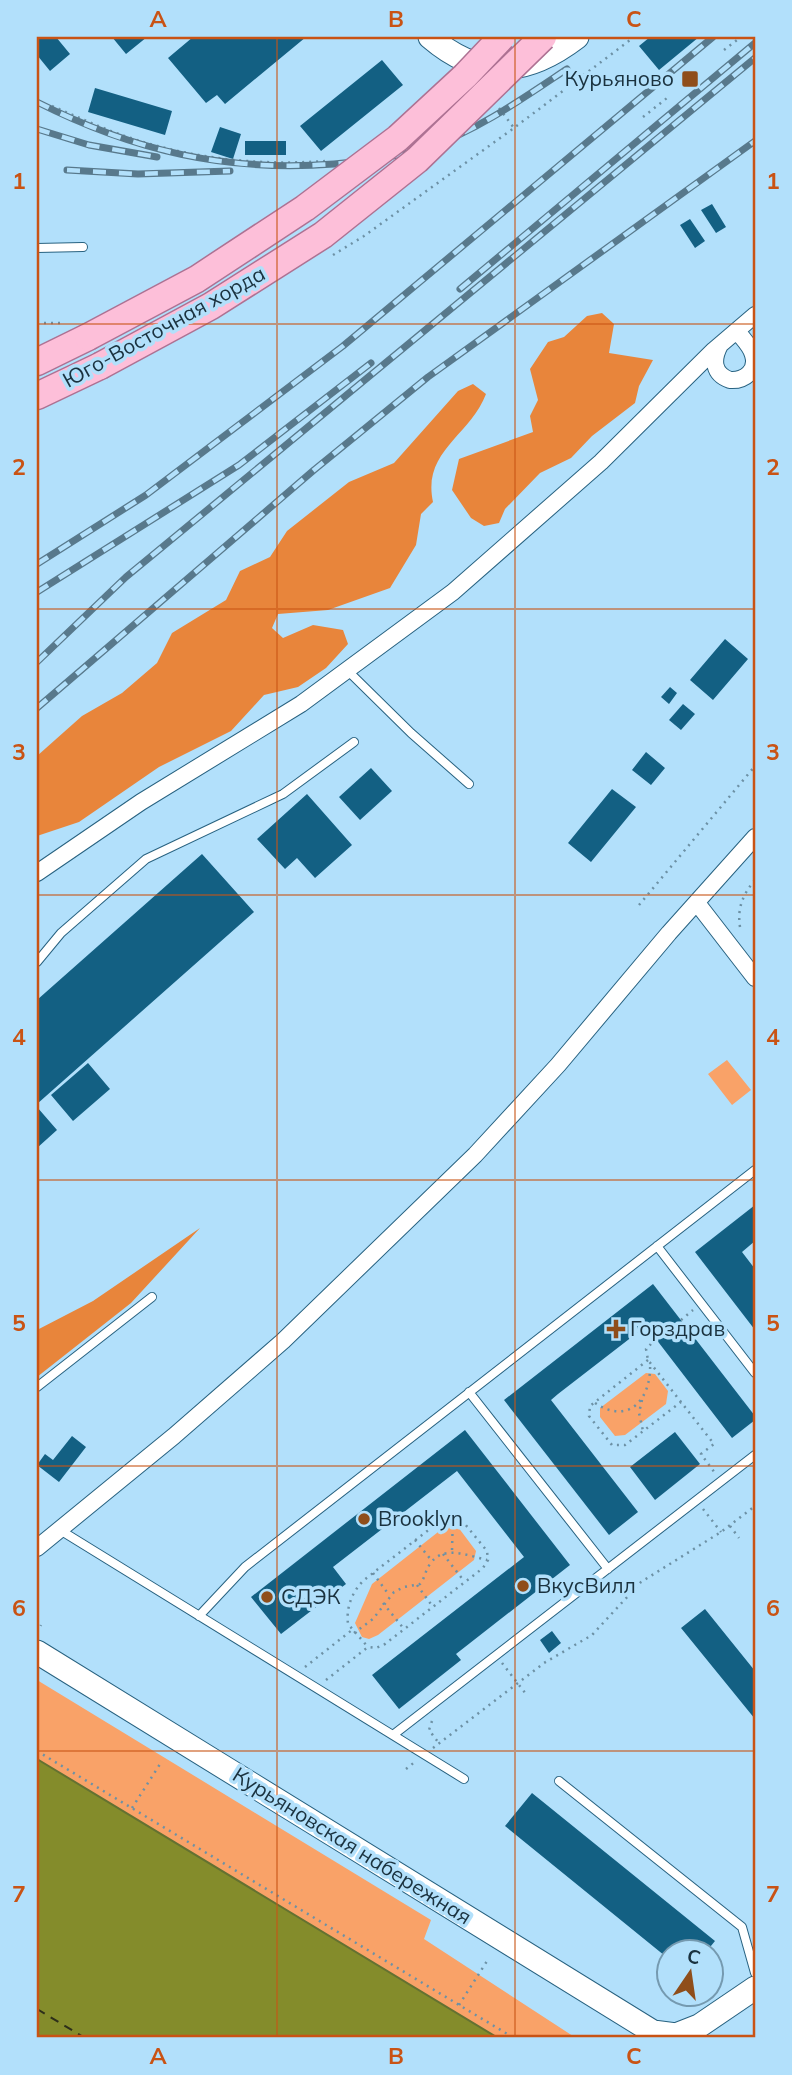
<svg xmlns="http://www.w3.org/2000/svg" width="792" height="2075" viewBox="0 0 792 2075" font-family="Mulish,sans-serif">
<style>
.green{fill:#f9a268}
.forest{fill:#e8853b}
.water{fill:#848c2b;stroke:#647131;stroke-width:2}
.lines{fill:none;stroke-linecap:round;stroke-linejoin:round}
.ferry{stroke:#2d2f1a;stroke-width:2;stroke-dasharray:9 7;stroke-linecap:butt}
.building{fill:#136083}
.lane-casing{stroke:#286280;stroke-width:10}
.street-casing{stroke:#286280;stroke-width:18}
.secondary-casing{stroke:#286280;stroke-width:25}
.primary-casing{stroke:#ad7293;stroke-width:29}
.path{stroke:#6d91a5;stroke-width:2.5;stroke-dasharray:2 5;stroke-linecap:butt}
.lane{stroke:#fff;stroke-width:8}
.street{stroke:#fff;stroke-width:16}
.secondary{stroke:#fff;stroke-width:23}
.primary{stroke:#fdbfd9;stroke-width:26}
.rail-casing{stroke:#58798c;stroke-width:7}
.rail{stroke:#b2e0fb;stroke-width:4.5;stroke-dasharray:13;stroke-linecap:butt}
.primary-bridge-casing{stroke:#ad7293;stroke-width:29;stroke-linecap:butt}
.primary-bridge{stroke:#fdbfd9;stroke-width:26}
.grid{fill:none;stroke:#c95314;stroke-width:2;stroke-opacity:0.55}
.poi-dot{fill:#8f4e1b;stroke:#b2e0fb;stroke-width:2.5}
.labels{text-anchor:middle;stroke-width:7;stroke-linejoin:round;paint-order:stroke}
.poi-label{font-size:21px;fill:#1a323f;stroke:#b2e0fb;text-anchor:start}
.street-label{font-size:21px;fill:#1a323f;stroke:#b2e0fb}
.neatline{fill:none;stroke:#c95314;stroke-width:2.5}
.grid-label{font-size:23px;text-anchor:middle;font-weight:bold;fill:#c95314}
</style>
<rect width="100%" height="100%" fill="#b2e0fb"/>
<path class="green" d="M727,1060L751,1090L732,1105L708,1074Z
M646,1373L655,1374L668,1391L666,1404L625,1435L615,1436L600,1417V1408Z
M447,1525L458,1527L476,1551L474,1560L378,1635L369,1639L362,1637L355,1623L372,1584Z
M37,1680L431,1920L424,1939L576,2038H498L37,1759Z"/>
<path class="forest" d="M602,313L614,324L609,353L653,360L639,386L635,403L592,436L571,458L540,473L505,509L499,523L484,526L471,518L452,490L459,459L533,432L530,416L538,400L530,369L548,342L564,337L587,316Z
M473,384L486,394C470,436 422,451 433,502L421,514L416,545L390,588L328,610L278,614L272,628L283,638L313,625L343,630L348,644L326,668L298,687L264,695L231,731L159,767L79,822L37,836V756L82,716L122,693L157,663L172,633L226,600L240,571L270,557L287,531L349,482L394,463L458,391Z
M200,1228L131,1303L37,1377V1330L93,1301Z"/>
<path class="water" d="M37,1759L498,2038H37Z"/>
<g class="lines">
<path class="ferry" d="M37,2009L85,2038"/>
</g>
<path class="building" d="M37,37H56L70,54L50,71L37,55Z
M112,37H147L126,54Z
M193,37H306L225,104L217,95L206,103L168,58Z
M650,37H699L659,70L639,46Z
M382,60L403,85L321,151L300,126Z
M95,88L172,111L165,135L88,112Z
M220,127L241,134L233,159L211,152Z
M245,141H286V155H245Z
M712,204L726,227L716,233L701,210Z
M690,219L705,241L695,248L680,225Z
M725,639L748,659L713,700L690,680Z
M670,687L677,693L669,704L661,697Z
M683,704L695,714L681,730L669,720Z
M646,752L665,768L651,785L632,770Z
M371,768L392,791L360,820L339,797Z
M612,789L636,807L591,862L568,843Z
M307,794L352,845L315,878L297,858L285,869L257,839Z
M202,854L254,912L37,1104V1000Z
M88,1063L110,1089L73,1121L51,1095Z
M37,1107L57,1130L37,1148Z
M755,1205V1241L742,1252L755,1269V1330L695,1252Z
M653,1284L755,1416V1420L732,1438L646,1326L558,1394L551,1400L638,1512L609,1535L504,1400Z
M465,1430L570,1565L456,1654L461,1660L399,1709L372,1675L524,1557L457,1471L333,1567L346,1584L281,1634L251,1597Z
M675,1432L700,1464L655,1500L630,1467Z
M72,1436L86,1447L59,1482L37,1465L45,1454L53,1460Z
M705,1609L755,1671V1719L681,1628Z
M552,1631L561,1643L549,1653L540,1640Z
M532,1793L715,1941L706,1952H670V1960L505,1826Z"/>
<g class="lines">
<g class="lane-casing">
<path id="lane" d="M37,248L83,247
M348,671L411,733L469,784
M37,962L61,933L146,859L283,794L354,742
M657,1246L755,1373
M37,1387L152,1297
M469,1392L608,1569
M60,1530L464,1779
M199,1616L245,1567L755,1170
M393,1735L755,1455
M559,1781L742,1927L755,1973"/>
</g>
<g class="street-casing">
<path id="street" d="M720,345C712,360 713,374 730,380C744,381 758,371 753,355C751,346 742,338 737,331
M37,873L141,802L301,704L453,592L601,462L714,350L755,315
M697,903L755,978
M37,1548L174,1436L283,1341L475,1155L558,1065L669,933L755,837"/>
</g>
<g class="secondary-casing">
<path id="secondary" d="M430,37C480,80 526,76 577,37
M37,1652L653,2032L676,2035L699,2026L755,1988"/>
</g>
<g class="primary-casing">
<path id="primary" d="M37,362L88,337
M37,396L100,366"/>
</g>
<path class="path" d="M724,50L741,37
M52,106C76,116 99,127 122,135C187,158 256,166 325,161
M499,108L514,128
M643,117L667,98
M333,255L364,236L514,128L634,37
M37,323H63
M639,905L755,766
M740,927C737,908 743,894 755,880
M681,1320L693,1310
M656,1339L646,1349L648,1360L714,1444L701,1454L715,1473
M648,1360L590,1406L589,1416L612,1445H625L681,1402
M642,1400L639,1413L643,1431
M595,1403C630,1426 652,1398 650,1362
M703,1509L721,1532
M730,1526L739,1538
M415,1540L432,1561
M452,1550L453,1515
M443,1554L464,1581
M373,1573L389,1595
M417,1585L433,1607
M383,1603L404,1629
M37,1632L41,1625
M354,1633L373,1619L394,1592L404,1587L420,1584C425,1578 425,1571 430,1564C443,1544 469,1556 487,1560
M502,1663L526,1694
M305,1667L352,1630
M326,1680L368,1647L376,1648L385,1644L483,1568L488,1560L487,1551L460,1518L453,1515L444,1518L364,1580C352,1592 346,1607 348,1624L368,1647
M432,1721L429,1730L438,1742
M433,1748L544,1663L592,1635L641,1582L721,1532L755,1506
M37,1751L514,2038
M406,1769L416,1761
M132,1808L162,1761
M459,2005L489,1958"/>
<use href="#lane" class="lane"/>
<use href="#street" class="street"/>
<use href="#secondary" class="secondary"/>
<use href="#primary" class="primary"/>
<g class="rail-casing">
<path id="rail" d="M37,102C134,151 225,172 334,164C366,161 399,157 429,147C477,131 525,97 567,69
M37,129L89,145L157,157
M67,170L138,174L230,171
M460,289L755,43
M37,564L146,495L343,346L713,37
M37,592L239,465L371,363
M37,662L126,577L755,58
M37,708L314,470L428,377L755,141"/>
</g>
<use href="#rail" class="rail"/>
<g class="primary-bridge-casing">
<path id="primary-bridge" d="M88,337L197,279L305,208L398,138L465,76L502,37
M100,366L211,306L323,235L417,160L543,37"/>
</g>
<use href="#primary-bridge" class="primary-bridge"/>
</g>
<path class="grid" d="M277,37V2038M515,37V2038M37,324H755M37,609H755M37,895H755M37,1180H755M37,1466H755M37,1751H755"/>
<g class="poi-dot">
<rect x="681" y="70" width="18" height="18" rx="3.5"/>
<path d="M612.5 1318.5h7v7h7v7h-7v7h-7v-7h-7v-7h7z"/>
<circle cx="364" cy="1519" r="7"/>
<circle cx="523" cy="1586" r="7"/>
<circle cx="267" cy="1597" r="7"/>
</g>
<g class="labels">
<g class="poi-label">
<text x="674" y="86" text-anchor="end">Курьяново</text>
<text x="630" y="1336">Горздрав</text>
<text x="378" y="1526">Brooklyn</text>
<text x="537" y="1593">ВкусВилл</text>
<text x="281" y="1604">СДЭК</text>
</g>
<g class="street-label">
<text transform="translate(164 327) rotate(-29)" y="7">Юго-Восточная хорда</text>
<text transform="translate(352 1846) rotate(32)" y="7">Курьяновская набережная</text>
</g>
</g>
<rect width="792" height="2075" fill="none" stroke="#b2e0fb" stroke-width="77"/>
<g transform="translate(690 1973) rotate(13)"><circle r="33" fill="#b2e0fb" stroke="#759ab0" stroke-width="2"/>
<path d="M0-5L12 26L0 18L-12 26Z" fill="#8f4e1b"/>
<text y="-10" font-size="19" font-weight="bold" text-anchor="middle" fill="#1a323f">С</text>
</g>
<rect x="38" y="38" width="716" height="1998" class="neatline"/>
<g class="grid-label">
<text x="158" y="27">A</text>
<text x="396" y="27">B</text>
<text x="634" y="27">C</text>
<text x="19" y="189">1</text>
<text x="773" y="189">1</text>
<text x="19" y="475">2</text>
<text x="773" y="475">2</text>
<text x="19" y="760">3</text>
<text x="773" y="760">3</text>
<text x="19" y="1045">4</text>
<text x="773" y="1045">4</text>
<text x="19" y="1331">5</text>
<text x="773" y="1331">5</text>
<text x="19" y="1616">6</text>
<text x="773" y="1616">6</text>
<text x="19" y="1902">7</text>
<text x="773" y="1902">7</text>
<text x="158" y="2064">A</text>
<text x="396" y="2064">B</text>
<text x="634" y="2064">C</text>
</g>
</svg>
